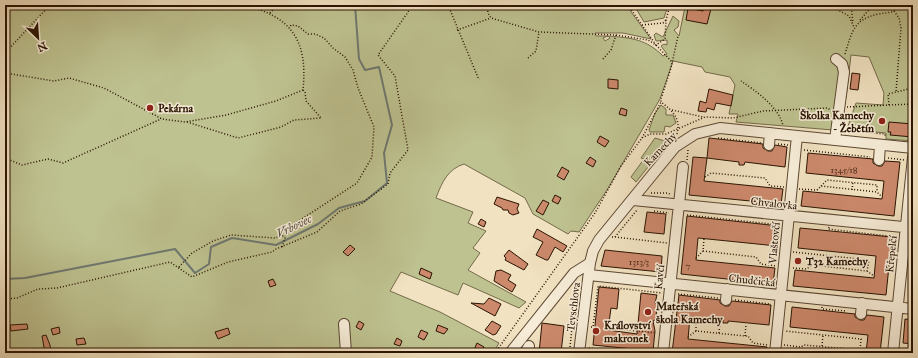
<svg xmlns="http://www.w3.org/2000/svg" width="918" height="358" viewBox="0 0 918 358" font-family="'IM FELL Great Primer',serif">
<style>
.green{fill:#bec290;stroke:#746a49}
.lines{fill:none;stroke-linecap:round;stroke-linejoin:round}
.stream{stroke:#6e7870;stroke-width:2}
.building{fill:#cc896c;stroke:#2a1302}
.minor-casing{stroke:#5c4732;stroke-width:12}
.path{stroke:#2a1302;stroke-width:1.5;stroke-dasharray:1 2;stroke-linecap:butt}
.minor{stroke:#f6ecd7;stroke-width:10}
.poi-dot{fill:#8f2418;stroke:#f6ecd7;stroke-width:1.5}
.labels{text-anchor:middle;stroke-width:3;stroke-linejoin:round;paint-order:stroke}
.number-label{font-size:9px;fill:#52301c}
.poi-label{font-size:11px;font-weight:bold;fill:#2a1302;stroke:#f6ecd7;text-anchor:start}
.street-label{font-size:11px;fill:#2a1302;stroke:#f6ecd7}
.water-label{font-size:12px;font-style:italic;fill:#524e42;stroke:#f6ecd7}
</style>
<rect width="100%" height="100%" fill="#f1e2c1"/>
<filter id="stains"><feTurbulence type="fractalNoise" baseFrequency=".005" numOctaves="4"/><feColorMatrix values="0 0 0 0 .2 0 0 0 0 .09 0 0 0 0 .02 0 0 0 .5 -.17"/></filter>
<radialGradient id="worn" r=".72"><stop offset=".6" stop-color="#630" stop-opacity="0"/><stop offset="1" stop-color="#630" stop-opacity=".3"/></radialGradient>
<path class="green" d="M5,5H626L651,39L623,33H595L596,36H608L603,38L605,41L610,38L608,36C632,38 646,39 663,56L667,54L661,46L664,44L667,45V40L656,41L654,35L656,33L663,37L673,16L679,21L678,27L674,30L679,36L685,7L676,5H913V141L886,139V133L847,129L856,103L883,105L884,93L869,57L851,55L846,98L838,97L833,130L736,122L738,114H729L735,85L730,77L705,72L702,67L673,61L660,99L607,190L579,232L571,231L568,234L533,214L525,198L464,164C448,169 442,182 436,198L473,212L468,223L486,231L473,248L480,253L468,270L526,302L519,308L463,283L458,295L401,272L390,291L440,312L499,343L493,353H5Z
M634,5H668L664,18L644,22Z
M661,105L666,109V115H673L676,123L670,127L665,126L664,132H650L649,130L655,113Z
M655,138L668,142L636,182L631,177L644,159L641,158Z"/>
<g class="lines">
<path class="stream" d="M5,279L25,278L175,249L195,273L209,264L211,247L232,238L276,245L318,224L339,208L365,201L387,183L384,153L392,125L379,67L365,70L359,59L355,5"/>
</g>
<path class="building" d="M705,5H712L707,24L686,20L688,8L703,11Z
M852,73L860,74L858,90L850,89Z
M608,79L618,80V89L608,88Z
M709,89L733,95L731,106L716,103L714,110L707,108L706,112L698,111L700,101L706,103Z
M621,108L627,110L626,116L619,114Z
M889,122L913,124V137L890,135L891,132H888Z
M600,136L609,141L605,147L597,142Z
M709,138L763,144V148L768,151H772L775,145L787,147L785,167L745,162L744,165H739V162L707,158Z
M808,153L873,159V163L878,166H882L885,161L900,162L894,216L801,206L803,191L882,199L884,181L806,173Z
M590,157L596,161L593,167L586,163Z
M693,157L707,158L704,181L783,189L781,204L689,195Z
M562,167L569,171L564,180L557,176Z
M555,195L561,198L558,204L552,201Z
M497,197L519,204L517,209L519,213L513,215L509,213L508,210H503L502,208L494,204Z
M543,200L549,203L543,215L536,211Z
M647,212L666,214L664,234L644,232Z
M687,216L779,226L777,246L698,238L696,260L775,268L773,284L681,274Z
M481,219L486,222L484,227L478,224Z
M800,228L892,237L886,295L793,286L795,270L874,278L876,256L798,248Z
M537,229L567,246L563,252L555,247L548,260H546L536,255L543,242L533,237Z
M350,245L355,249L348,256L343,252Z
M509,250L528,264L524,270L505,260L506,258L504,256Z
M605,250L662,256L661,272L601,266Z
M421,268L432,273L430,279L419,274Z
M501,270L511,275L508,280L516,285L512,292L494,281L496,271Z
M273,279L276,285L270,287L268,281Z
M599,287L619,289L617,309L611,308L608,330L637,334L641,293L657,295L655,303L657,304L656,319L653,321L655,331L653,351L593,345Z
M679,295L720,300V303L725,306H729L732,301L771,305L769,325L728,321V323H723V320L690,317L688,339L767,347L766,353H672Z
M489,298L501,304L495,316L471,303L484,304Z
M792,307L855,314V317L860,320H864L867,315L884,317L880,353H866L868,335L790,327Z
M905,319L913,320V344L903,343Z
M359,321L364,324L361,330L356,327Z
M492,321L501,326L496,334L493,335L485,330Z
M542,323L564,326L561,353H539Z
M27,324L28,329L11,331L10,325Z
M438,325L448,329L444,334L436,331Z
M59,327L60,333L53,335L51,329Z
M228,328L230,334L218,339L215,332Z
M421,330L428,333L424,340L418,337Z
M46,335L50,345L51,353H45L42,336Z
M84,338L86,344L77,345L76,339Z
M397,338L402,341L400,346L394,344Z
M477,343L484,347L481,353L474,350Z"/>
<g class="lines">
<g class="minor-casing">
<path id="minor" d="M835,140L844,72L842,64L836,59
M769,145L770,133
M879,160L880,145
M633,200L913,228
M589,275L913,309
M726,300L727,289
M861,314L862,303
M344,324L346,353
M510,353L574,273L590,263
M525,353L529,346
M579,353L590,263L593,251L599,240L675,147L695,134L720,128L913,148
M663,353L683,167
M775,353L797,136
M893,353L913,157"/>
</g>
<path class="path" d="M448,5L479,80
M487,5L488,13L491,18L539,32L616,35L648,40L656,45L672,62
M628,5L656,45L665,39L666,20L670,5
M829,5L849,16L854,27
M851,5L853,23
M894,11L899,18L901,28L896,92
M270,13L278,5
M860,20L873,5
M642,25L663,23L666,20
M457,30L491,18
M5,53L50,5
M845,54C852,32 853,20 878,14C884,13 889,13 894,11L899,5
M528,58L536,51L539,32
M603,59L611,50L616,35
M5,73L54,81L69,78L104,88L162,119L185,122L226,115L276,101L303,90C308,41 292,16 243,5
M741,81C756,91 780,108 783,126
M303,90L305,92L306,101L321,118
M889,105L913,104
M847,107L889,105L888,94L913,88
M672,110L703,117
M187,122L238,138L281,127L294,120L321,118
M847,132L848,131L885,134V137
M677,134C681,119 673,111 661,102V99L671,68L678,36
M642,138L661,102
M718,138L762,143
M778,144L788,145
M804,150L870,157
M5,158L22,165L48,159L63,163L161,119
M888,158L904,160
M687,160L688,150
M705,177L711,173L765,178L770,186L784,187
M821,186L827,180L877,185V192
M799,189L817,190L821,186L877,192L882,197
M852,190L853,182
M651,193H668L671,195
M654,211L669,213
M687,215L781,225
M829,227L828,229L896,237
M612,237H615L637,210
M615,237L667,243
M704,239L703,251L756,257L761,264L776,266
M282,247L286,235L294,224L357,183L372,157L374,127L358,88L353,70L345,57L333,48L324,38L315,34H308L298,26L291,25L289,28
M696,258L703,251
M179,267L192,253L213,241L231,235L275,238L286,235
M829,267L830,257
M793,268L806,269L813,265L867,271L869,260L793,252
M867,271L874,276
M678,294L718,298
M5,299L17,298L38,289L57,288L170,262L192,277L228,262L272,252L276,249L317,232L340,211L361,204L388,184L390,173L408,150L395,76L378,55L413,5
M735,300L771,304
M822,307V309L846,311
M591,327H593L598,286L662,293
M609,328L656,333
M696,331V319
M719,333L720,321
M745,336L746,324
M688,337L696,331L745,336H748L753,343L767,345
M784,345L801,347L804,345L860,350L861,339L785,331
M822,346L823,335
M570,347L575,299H577
M589,348L631,353
M860,350L863,353
M495,353L595,213L621,166L642,138L650,134H666L705,117L733,118L763,111L828,108L831,111"/>
<use href="#minor" class="minor"/>
</g>
<g class="poi-dot">
<circle cx="150" cy="108" r="4"/>
<circle cx="882" cy="121" r="4"/>
<circle cx="798" cy="261" r="4"/>
<circle cx="648" cy="312" r="4"/>
<circle cx="596" cy="331" r="4"/>
</g>
<g class="labels">
<g class="number-label">
<text x="844" y="173">1345/18</text>
<text x="639" y="265">1313/3</text>
<text x="688" y="269">7</text>
</g>
<g class="poi-label">
<text x="158" y="112">Pekárna</text>
<text x="874" y="119" text-anchor="end">Školka Kamechy<tspan x="874" dy="13">- Žebětín</tspan></text>
<text x="806" y="265">T32 Kamechy</text>
<text x="656" y="310">Mateřská<tspan x="656" dy="13">škola Kamechy</tspan></text>
<text x="604" y="329">Království<tspan x="604" dy="13">makronek</tspan></text>
</g>
<g class="street-label">
<text transform="translate(660 149) rotate(-47)" y="4">Kamechy</text>
<text transform="translate(774 203) rotate(6)" y="4">Chvalovka</text>
<text transform="translate(774 243) rotate(-85)" y="4">Vlaštovčí</text>
<text transform="translate(891 254) rotate(-84)" y="4">Křepelčí</text>
<text transform="translate(659 277) rotate(-84)" y="4">Kavčí</text>
<text transform="translate(752 280) rotate(6)" y="4">Chudčická</text>
<text transform="translate(573 307) rotate(-83)" y="4">Teyschlova</text>
</g>
<g class="water-label">
<text transform="translate(294 226) rotate(-26)" y="4">Vrbovec</text>
</g>
</g>
<rect width="918" height="358" fill="none" stroke="#f1e2c1" stroke-width="20"/>
<rect x="6" y="6" width="906" height="346" fill="none" stroke="#2a1302" stroke-width="2"/>
<rect x="10" y="10" width="898" height="338" fill="none" stroke="#2a1302"/>
<g transform="translate(38 38) rotate(155)" stroke="#f6ecd7" stroke-width="3" paint-order="stroke">
<path d="M0-3L7 15L0 10L-7 15Z" fill="#2a1302"/>
<text y="-6" font-size="11" font-weight="bold" text-anchor="middle" fill="#2a1302">N</text>
</g>
<rect width="100%" height="100%" filter="url(#stains)"/>
<rect width="100%" height="100%" fill="url(#worn)"/>
</svg>
